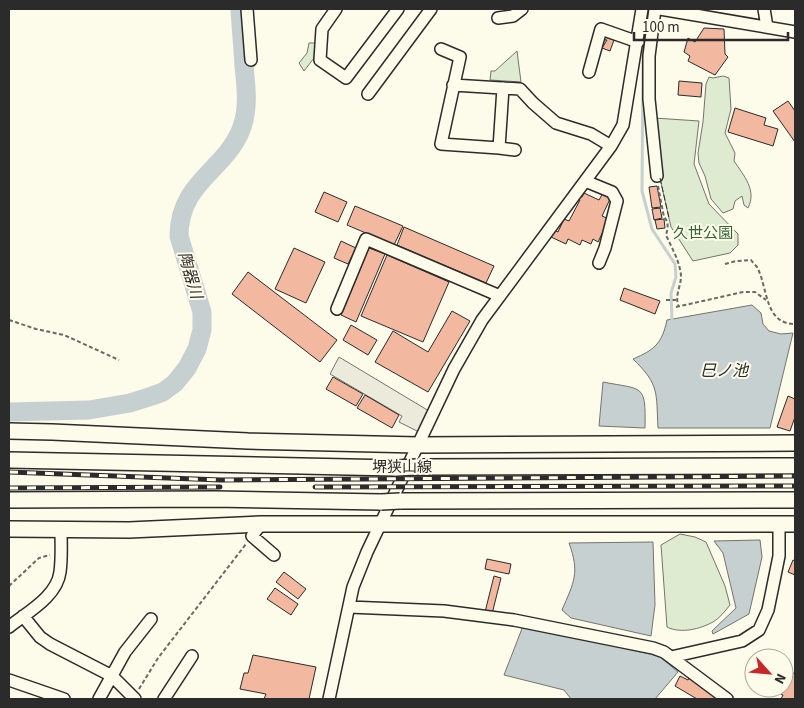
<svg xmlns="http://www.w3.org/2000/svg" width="804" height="708" viewBox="0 0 804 708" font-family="'Source Sans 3','Noto Sans JP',sans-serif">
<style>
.green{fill:#deebd1;stroke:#74746e}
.parking{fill:#eceadb;stroke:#74746e}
.water{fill:#c7d0d0;stroke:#74746e}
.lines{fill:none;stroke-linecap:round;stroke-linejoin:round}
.stream{stroke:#c7d0d0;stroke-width:3}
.river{stroke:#c7d0d0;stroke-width:19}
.building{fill:#f2b8a0;stroke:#2b2b2b}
.minor-casing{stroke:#2b2b2b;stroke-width:14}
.major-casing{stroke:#2b2b2b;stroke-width:18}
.path{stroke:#6a6964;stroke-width:2;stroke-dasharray:4 2.5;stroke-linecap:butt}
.minor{stroke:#fdfbea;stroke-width:11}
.major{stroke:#fdfbea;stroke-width:15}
.rail-casing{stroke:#2b2b2b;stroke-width:5}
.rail{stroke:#fdfbea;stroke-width:3;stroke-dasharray:9;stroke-linecap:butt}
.major-bridge-casing{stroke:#2b2b2b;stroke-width:18;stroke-linecap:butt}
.major-bridge{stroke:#fdfbea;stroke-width:15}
.fence{stroke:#2b2b2b;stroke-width:1;stroke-dasharray:6 2.5;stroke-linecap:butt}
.labels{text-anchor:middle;stroke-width:4;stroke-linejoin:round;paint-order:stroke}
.park-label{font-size:15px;fill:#34623c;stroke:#fdfbea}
.street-label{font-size:15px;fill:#2b2b2b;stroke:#fdfbea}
.water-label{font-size:16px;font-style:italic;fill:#2b2b2b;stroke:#fdfbea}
</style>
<rect width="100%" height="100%" fill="#fdfbea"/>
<path class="green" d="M309,43H315L314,58L304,71L299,63L307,53Z
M517,51L521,82L490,80L491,71H495Z
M723,76L729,78L731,109L725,133L735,153L734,161C744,176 757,190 748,208L744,205L742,196L735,201L733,209L723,213L711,199L705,176L699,163L698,153L703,122L706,84L709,77L713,78Z
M654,118L699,121L694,164L709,204L738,234V245L730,253L693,261L671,227L659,174Z
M680,534L695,537L706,542L725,586L730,605C725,611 720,618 713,622C700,629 681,634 667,627L661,545Z"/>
<path class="parking" d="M339,357L429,411L419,432L399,422L402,416L330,374Z"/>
<path class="water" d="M752,305L761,313L763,324L769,331L781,334L793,333L770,428H658C656,393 660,385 633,359C654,350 662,344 667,320Z
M603,382C643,390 646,383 645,428L599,426Z
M760,540L762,557L749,614L713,634L712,631L736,608L723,553L714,541Z
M653,542L655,605L651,636L571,618L562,610C574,582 580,573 569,543Z
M523,626L659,656L678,672L655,699H571L564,690L504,675Z"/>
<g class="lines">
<path class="stream" d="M648,17L643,55L642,191L652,229L675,264L676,277L671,293L672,320"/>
<path class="river" d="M9,412L89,410L130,403L152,396L163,392L175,383L187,368L197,349L202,330V312L179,236C179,181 227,170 242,127C249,107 246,86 244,66C243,47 241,28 240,9"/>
</g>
<path class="building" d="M704,28L724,29L725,54L728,57L715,75L688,61L690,56L684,52L688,38L695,42Z
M605,37L614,40L610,51L602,48L607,40H604Z
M679,81L702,83L701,97L678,95Z
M788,101L795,111V142L773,111Z
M735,108L766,118L764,125L778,129L773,146L728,132Z
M657,186L661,207L652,208L649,187Z
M324,192L347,202L338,222L315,212Z
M584,193L599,200L603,193L611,197L602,216L609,219L598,242L593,239L591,244L582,240L580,245L568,239L566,244L551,237L554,230L558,232L564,219L569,221L580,200L578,199L580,196L582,197Z
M355,206L403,226L394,245L347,225Z
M660,208L662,218L654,220L652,209Z
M664,219L665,228L657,229L655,220Z
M404,227L494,266L486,283L397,245Z
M341,241L356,248L348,264L334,258Z
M294,248L325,262L306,303L275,289Z
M369,248L385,254L356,322L341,315Z
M387,255L449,282L423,342L361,316Z
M248,272L337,340L320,362L232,294Z
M624,288L660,301L655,314L620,300Z
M452,311L470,321L428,392L375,362L393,331L428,352Z
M351,325L377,340L368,355L343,340Z
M333,377L363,394L356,406L326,389Z
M365,395L399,415L392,428L357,408Z
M788,396L795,399V417L790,431L777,427Z
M487,559L511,564L509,574L485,569Z
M793,560L795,561V575L788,572Z
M284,572L306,589L298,599L276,582Z
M494,576L501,578L492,614L485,612Z
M275,588L298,604L291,615L267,599Z
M253,655L316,667L309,699H264L266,694L240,689L244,673H248Z
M784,668L795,674V699H781L783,695L770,688H784Z
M680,676L688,680L689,678L723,699H697L675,686Z"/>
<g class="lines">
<g class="minor-casing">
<path id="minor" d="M247,9L251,60
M336,9L322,29L320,60L346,78L398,9
M655,9L649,56V99L657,176
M660,9L795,32
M764,9L767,27
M498,18L513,16L522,9
M441,49L460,57L441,144L499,148L503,88
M589,72L601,29L638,42
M453,85L520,89L533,103L556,123L591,134L611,146
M368,94L431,9
M499,148L515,150
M585,181L612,192L617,201L605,248L599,263
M337,309L366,239L500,296
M261,524L252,536L274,555
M349,607L444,611L514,620L653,648L664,652L727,699
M23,616L40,637L50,644L112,676L135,699
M9,627C26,613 57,597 60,572C62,558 61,543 61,529
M671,657L742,641L759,630L768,610L779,556V524
M9,680L64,699
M99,699L125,652L151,619
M164,699L192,656
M329,699L353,587L367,552L454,369L482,320L611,146L623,125L642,9"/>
</g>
<g class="major-casing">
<path id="major" d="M9,431L52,432L248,441L418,445L795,443
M9,460L396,468
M416,467L795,466
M9,500L214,499L381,502
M400,501L795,500
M9,529L129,530L261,524H795"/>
</g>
<path class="path" d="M658,186L664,217C669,222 668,228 666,235C672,248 680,262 681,276C681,287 674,296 679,307
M725,264L736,261L751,260C753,263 757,266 758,269C768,290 765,324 795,324
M666,300H676
M676,307L743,292H755L766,300
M9,320L36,329L64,335L119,360
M9,586L39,558L50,555
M139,689L158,658L246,544"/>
<use href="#minor" class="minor"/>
<use href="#major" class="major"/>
<g class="rail-casing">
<path id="rail" d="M9,472L221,480L795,476
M315,487L795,486
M9,488L220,487"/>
</g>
<use href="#rail" class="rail"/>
<g class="major-bridge-casing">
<path id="major-bridge" d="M396,468L416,467
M381,502L400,501"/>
</g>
<use href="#major-bridge" class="major-bridge"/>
<path class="fence" d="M660,178L669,218"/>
</g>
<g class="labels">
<g class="park-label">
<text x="703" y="238">久世公園</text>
</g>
<g class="street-label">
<text x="402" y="472">堺狭山線</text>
</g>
<g class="water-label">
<text transform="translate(191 275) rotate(74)" y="6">陶器川</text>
<text x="724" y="376">巳ノ池</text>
</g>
</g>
<rect width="804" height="708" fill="none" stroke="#2b2b2b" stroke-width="20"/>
<g transform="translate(769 673) rotate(117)"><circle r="24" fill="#fdfbea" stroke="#a9a89e"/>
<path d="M0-4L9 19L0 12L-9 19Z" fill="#c62828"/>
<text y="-8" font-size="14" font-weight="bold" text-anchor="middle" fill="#2b2b2b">N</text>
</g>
<path d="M634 32v8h154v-8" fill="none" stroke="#2b2b2b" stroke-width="2.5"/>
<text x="642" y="32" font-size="15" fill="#2b2b2b" stroke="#fdfbea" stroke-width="4" paint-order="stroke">100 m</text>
</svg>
